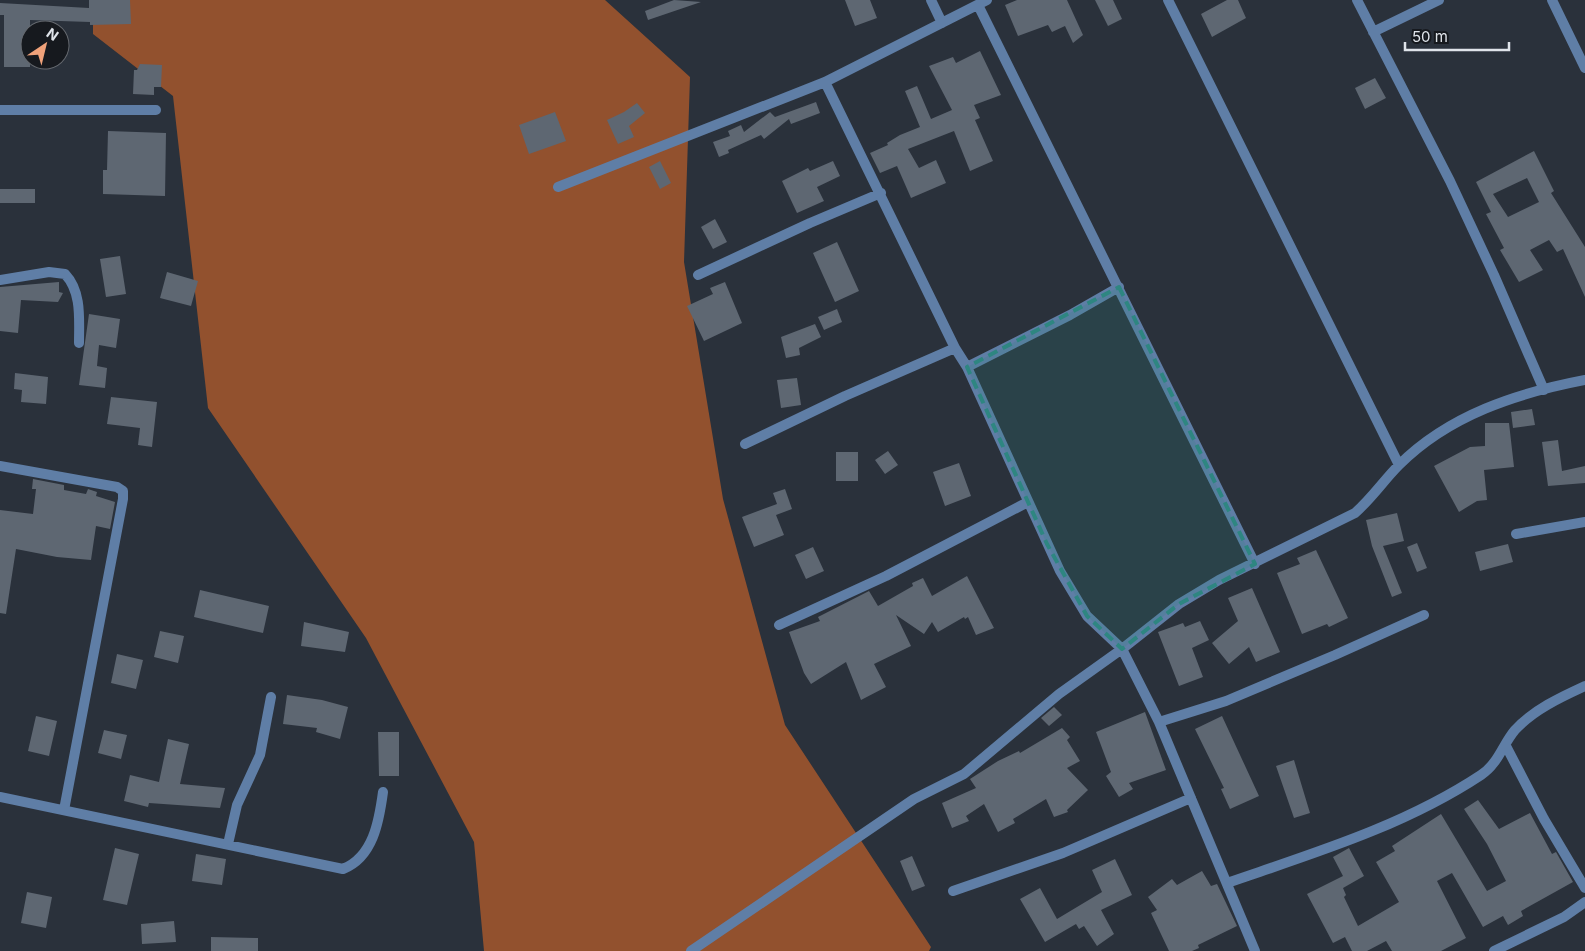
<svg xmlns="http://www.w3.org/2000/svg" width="1585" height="951" viewBox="0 0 1585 951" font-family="Inter,sans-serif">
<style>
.forest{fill:#92512e}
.building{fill:#5e6772;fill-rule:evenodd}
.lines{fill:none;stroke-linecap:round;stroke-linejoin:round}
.street{stroke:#5f7ea6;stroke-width:10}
.marked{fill:#2e8681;fill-opacity:0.2;stroke:#2e8681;stroke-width:4;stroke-dasharray:10 6;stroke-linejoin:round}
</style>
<rect width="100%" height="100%" fill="#2a313b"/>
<path class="forest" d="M93,0H605L690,77L684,262L723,499L785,725L931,947L929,951H484L474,842L366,638L208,408L173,96L93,34Z"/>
<path class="building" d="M89,0H130L131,24L90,25V22L30,20V67H4V15H0V3L89,8Z
M674,0L701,2L648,20L645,11Z
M845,0H870L877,18L855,26Z
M1017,0H1067L1083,35L1073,43L1065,26L1052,32L1048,25L1018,36L1005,5Z
M1095,0H1113L1122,19L1108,26Z
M1227,0H1238L1246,18L1212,37L1201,14Z
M980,51L1001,95L974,105L980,118L975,120L993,161L970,171L954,131L908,149L919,168L936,160L946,183L911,198L897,166L880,173L870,153L888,145L887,143L900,135L920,127L905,91L917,86L931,119L952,110L929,66L953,57L956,63Z
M140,64L162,65L161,87H154V95L133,94L134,70H137Z
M1375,78L1386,98L1365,109L1355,88Z
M816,102L820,113L791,124L789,119L764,139L761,135L728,150L729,153L719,157L713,142L730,136L728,131L741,125L744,132L770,112L775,117Z
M637,103L645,113L629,126L634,137L618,144L607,120L624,112Z
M555,112L566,141L529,154L519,125Z
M108,131L166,133L165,196L103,194V170H107Z
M1534,151L1554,191L1551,193L1585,247V297L1563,249L1557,252L1549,240L1530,250L1543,270L1519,282L1500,250L1504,248L1486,214L1491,212L1476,182ZM1527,178L1539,202L1508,217L1493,194Z
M660,161L671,183L660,189L649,167Z
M833,161L840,176L817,187L824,201L797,213L782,181L808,168L810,171Z
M0,189H35V203H0Z
M715,219L727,242L713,249L701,227Z
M837,242L859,291L835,302L813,253Z
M120,256L126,294L106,297L100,259Z
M167,272L198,281L191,306L160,298Z
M59,282V292L63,293L58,302L21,300L18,333L0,331V287Z
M725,282L742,323L704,341L687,306L713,294L710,288Z
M837,309L842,322L824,330L818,317Z
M89,314L120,319L116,348L99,345L97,366L107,368L105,388L79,385Z
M815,324L821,337L799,348L800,355L786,358L781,337Z
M15,373L48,377L46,404L21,402L22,390L14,389Z
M797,378L801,405L781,408L777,380Z
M111,397L157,402L152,447L138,445L140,428L107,424Z
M1532,409L1535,425L1513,428L1511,412Z
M1485,423H1509L1514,467L1484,470L1487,500L1477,501L1459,512L1434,466L1470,447L1485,446Z
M1558,440L1562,471L1585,466V483L1548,486L1542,442Z
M888,451L898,465L885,474L875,460Z
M836,452H858V481H836Z
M959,463L971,496L945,506L933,472Z
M33,479L64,485V490L86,494L88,489L97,492L96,496L115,502L110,529L96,526L91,560L57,557L16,549L6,614L0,613V510L33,514L36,489H32Z
M785,489L792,509L776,515L784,535L754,547L742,517L777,504L773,493Z
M1397,513L1404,541L1383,546L1402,593L1392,597L1372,546L1366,520Z
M1417,543L1427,568L1417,572L1407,547Z
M1508,544L1513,562L1480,571L1475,552Z
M813,547L824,571L806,579L795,555Z
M1316,550L1348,618L1329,627L1327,624L1302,634L1277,573L1300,564L1297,558Z
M967,576L994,628L976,635L968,617L965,619L964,617L938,632L932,622L924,634L896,615L911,646L874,664L886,687L861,700L846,662L811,684L804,673L789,632L820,621L818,617L869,591L878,606L913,586L912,583L923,578L932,596Z
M1252,588L1280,652L1256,662L1249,647L1229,664L1212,643L1238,621L1228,598Z
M200,590L269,606L263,633L194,617Z
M1200,621L1209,640L1192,648L1203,677L1179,686L1158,632L1183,623L1185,627Z
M304,622L349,632L345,652L301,646Z
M160,631L184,636L178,663L154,657Z
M117,654L143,660L136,689L111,683Z
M287,695L322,700L348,707L340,739L316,732L317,728L283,724Z
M1054,707L1062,715L1049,726L1041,718Z
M1145,712L1166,770L1129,783L1133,789L1119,797L1106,776L1111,772L1096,732Z
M36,716L57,721L49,756L28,751Z
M1222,716L1259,796L1230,809L1221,789L1224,788L1195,729Z
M1062,728L1070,737L1067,740L1080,761L1067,768L1088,790L1067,810L1068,812L1054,817L1046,799L1013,819L1015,823L998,832L984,804L966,816L969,821L952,828L942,803L976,788L970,779L998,761L1019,751L1020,753Z
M104,730L127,735L121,759L98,753Z
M378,732H399V776H379Z
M168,739L189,744L180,784L225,788L220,808L149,803L148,807L124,801L130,775L159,782Z
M1294,760L1310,813L1294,818L1276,766Z
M1478,800L1499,829L1530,813L1552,854L1556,852L1573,882L1521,911L1523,916L1508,925L1503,916L1483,927L1452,873L1437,881L1466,938L1441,951H1392L1386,941L1367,951H1352L1345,937L1333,943L1307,894L1343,876L1333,857L1349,848L1364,876L1343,888L1346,895L1344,897L1358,926L1399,902L1376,862L1395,851L1392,846L1441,814L1487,891L1506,881L1487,844L1464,809Z
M115,848L139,854L127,905L103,900Z
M196,854L226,859L222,885L192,881Z
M912,856L925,886L912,891L900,861Z
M1115,859L1132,895L1101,910L1114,934L1097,946L1084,926L1079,929L1076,924L1045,942L1020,899L1040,888L1057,919L1102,892L1092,870Z
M1202,871L1211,886L1217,884L1237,926L1198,945L1199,948L1192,951H1169L1151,913L1157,910L1148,897L1172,879L1177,885Z
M27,892L52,897L46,928L21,923Z
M174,921L176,942L142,944L141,924Z
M211,937L258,938V951H211Z"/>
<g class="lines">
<path class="street" d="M931,0L942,23
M1168,0L1399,465
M1357,0L1450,181L1494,275L1544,390
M1552,0L1585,68
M978,5L1255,564
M1373,32L1439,0
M825,82L955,348L967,367L1060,571L1087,616L1122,649L1159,722L1255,951
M0,110H156
M558,187L825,82L987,0
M698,275L810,223L881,193
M0,280L49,272L65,274C82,292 79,319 79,343
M967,367L1070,315L1119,287
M745,444L845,396L955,348
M0,466L117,487L123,491V499L64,810
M1516,534L1585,522
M779,625L886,576L1028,502
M1159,722L1226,701L1335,655L1424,615
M1506,746L1544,819L1585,888
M0,797L343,869C373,857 379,822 383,792
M228,844L237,805L260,755L271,697
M1227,883C1314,853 1404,826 1481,775C1498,764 1503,744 1515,730C1533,710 1561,697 1585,686
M953,891L1063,853L1191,798
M691,951L914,799L964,774L1059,694L1122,649L1179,604L1219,580L1355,513C1372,498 1384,480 1399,465C1449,415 1517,393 1585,380
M1494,951L1564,917L1585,902"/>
</g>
<path class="marked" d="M1119,287L1255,564L1179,604L1122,649L1087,616L1047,544L967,367Z"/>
<g transform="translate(45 45) rotate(35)"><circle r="24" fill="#16191e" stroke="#666a70"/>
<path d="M0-4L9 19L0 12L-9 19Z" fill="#f0a27a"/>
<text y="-8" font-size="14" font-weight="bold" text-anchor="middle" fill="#dfe4ea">N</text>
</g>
<path d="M1405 42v8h104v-8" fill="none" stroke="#dfe4ea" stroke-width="2.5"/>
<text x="1412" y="42" font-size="15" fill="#dfe4ea" stroke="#16191e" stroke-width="4" paint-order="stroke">50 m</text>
</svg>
